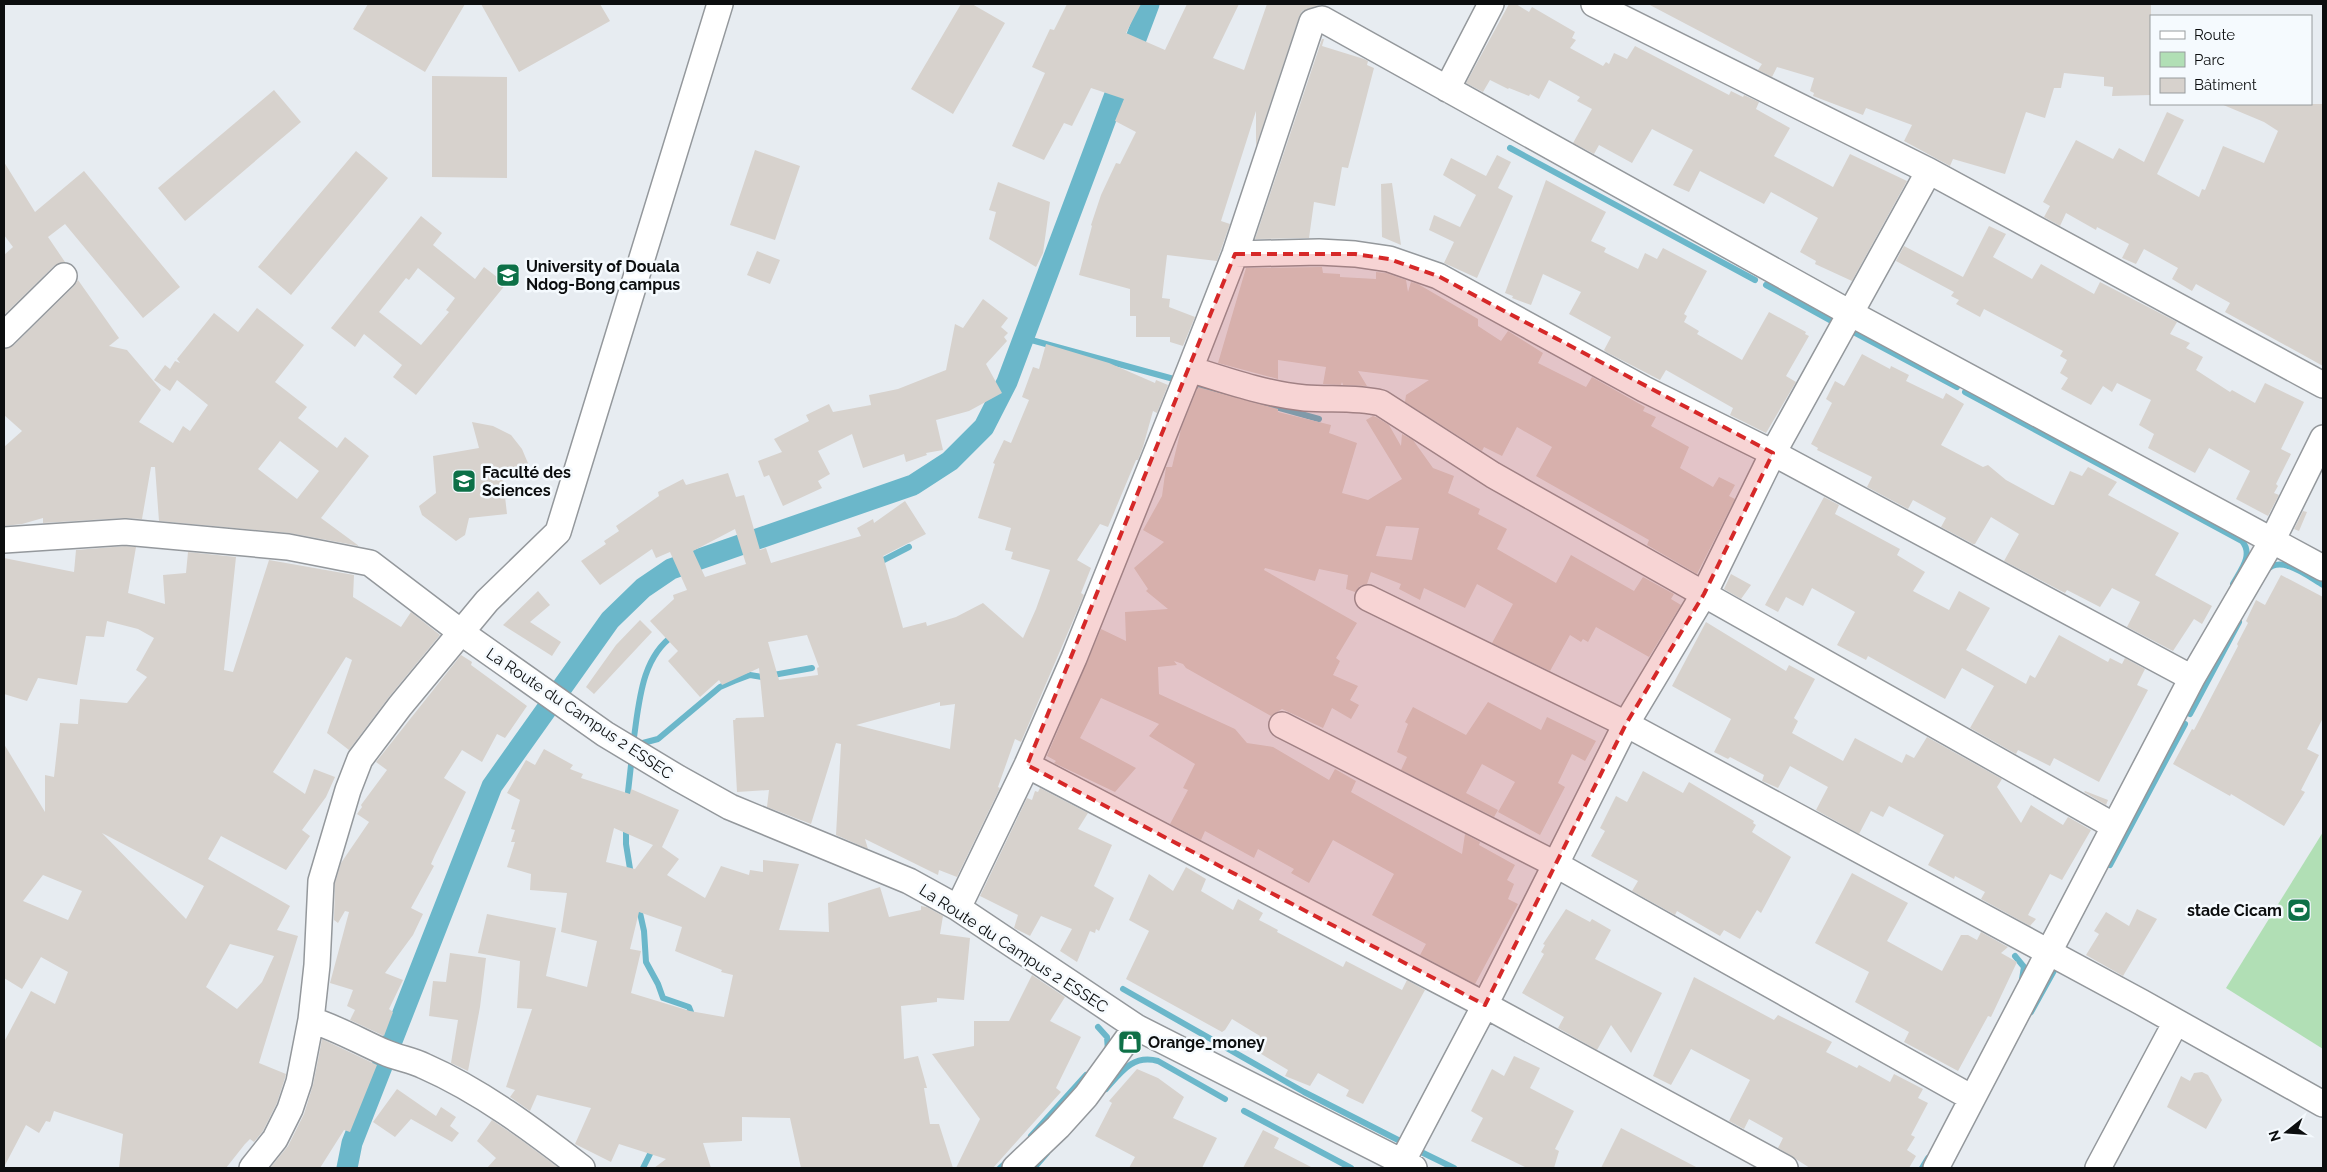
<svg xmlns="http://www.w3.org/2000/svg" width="2327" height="1172" viewBox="0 0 2327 1172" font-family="Raleway,sans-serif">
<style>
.green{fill:#b1dfb5}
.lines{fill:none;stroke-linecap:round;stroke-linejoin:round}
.stream{stroke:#6bb7ca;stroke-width:6}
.canal{stroke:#6bb7ca;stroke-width:21}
.building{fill:#d7d2cd;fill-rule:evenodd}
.minor-casing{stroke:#94989c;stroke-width:28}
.minor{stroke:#fff;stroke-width:25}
.marked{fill:#d62828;fill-opacity:0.2;stroke:#d62828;stroke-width:4;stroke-dasharray:10 6;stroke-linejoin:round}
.labels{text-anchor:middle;stroke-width:5;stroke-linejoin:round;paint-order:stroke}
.poi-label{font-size:16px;font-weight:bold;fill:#0c0e0f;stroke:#f5fafe;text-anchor:start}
.street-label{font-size:16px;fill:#0c0e0f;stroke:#f5fafe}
</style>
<rect width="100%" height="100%" fill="#e7ecf1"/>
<path class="green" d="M2323,832V1049L2226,988Z"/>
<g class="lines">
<path class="stream" d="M1510,148L1755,280
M1766,285L1839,325
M1848,329L1957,387
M1024,338L1181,381
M1191,384L1234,396
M1965,392L2242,541C2254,555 2240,571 2233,584
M1251,400L1319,419
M876,564L909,547
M2267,570C2281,554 2309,577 2323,585
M2190,714L2239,622
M633,744C639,706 640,658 674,635
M639,744L658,739L720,687L734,681L750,675L762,677L812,668
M627,801L632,756
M626,826V844L631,875
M2110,865L2185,724
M638,904L644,931L646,962L658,984L663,998L689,1007L691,1012L689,1017
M2015,956L2024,967L2022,979
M1123,989L1304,1092L1406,1144
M2031,1012L2056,967
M1098,1027L1107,1037L1108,1051
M1106,1089C1121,1072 1133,1054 1158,1061L1225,1099
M1244,1111L1351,1168
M1031,1136L1086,1075
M1415,1149L1454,1168
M643,1168L653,1148
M1000,1168L1009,1160
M1034,1168L1047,1153
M1922,1168L1928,1158"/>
<path class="canal" d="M347,1168L352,1143L492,786L610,620L643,588L671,569L913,485L950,461L984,427L1007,382L1149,4"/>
</g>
<path class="building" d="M368,4H465L425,72L353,29Z
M481,4H600L610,21L519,72Z
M961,4H972L1005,23L953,114L911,89Z
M1067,4H1141L1126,33L1165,50L1187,4H1239L1213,58L1244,70L1267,4H1321L1302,11L1299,17L1256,146V111L1221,221L1230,224L1217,261L1167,255L1162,298L1170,299L1169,307L1195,317L1183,346L1170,342V337H1136V316H1130V289L1079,275L1092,226L1091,225L1101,195L1116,163L1120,164L1136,132L1115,121L1124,99L1091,88L1072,126L1064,123L1044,160L1012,146L1045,73L1032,67L1050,29L1054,30Z
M1509,4H1516L1529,12L1532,7L1575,32L1572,38L1576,40L1570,48L1603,66L1606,62L1609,64L1614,53L1627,59L1635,46L1729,95L1731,91L1743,97L1744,95L1759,102L1756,109L1790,128L1774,156L1833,187L1850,154L1907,181L1852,281L1815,264L1816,261L1800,252L1818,218L1771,192L1764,204L1700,171L1689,192L1673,185L1693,150L1652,129L1632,163L1599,145L1594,154L1573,143L1592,109L1577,101L1580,97L1549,80L1539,99L1530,94L1529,96L1509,88L1508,89L1490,80L1483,92L1466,83Z
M1648,4H2151V95L2112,96L2113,87L2104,86V77L2064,73L2061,88H2054L2045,118L2026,112L2005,174L1953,159L1950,166L1904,141L1912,125L1866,108L1863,115L1813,96L1814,93L1810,91L1814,78L1777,67L1772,77L1758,70L1762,64Z
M1322,39H1324L1322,46L1364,59L1368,61L1367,65L1374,68L1348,168L1342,167L1335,206L1314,202L1309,238L1255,239Z
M432,76L507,77V178L432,177Z
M274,90L301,122L185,221L158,188Z
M2221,104H2323V366L2225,312L2230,303L2196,284L2192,291L2172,279L2178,268L2144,249L2136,264L2122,258L2129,244L2097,227L2096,230L2066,213L2060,226L2044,217L2050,206L2043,202L2076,140L2113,159L2119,148L2144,162L2167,112L2184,120L2157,174L2199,197L2202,189L2205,190L2223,146L2264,163L2278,131L2264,122Z
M755,150L800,166L775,240L730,225Z
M356,151L388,178L291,295L258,267Z
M1497,155L1511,162L1498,188L1513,196L1477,278L1444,263L1454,242L1429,230L1434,215L1460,227L1476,195L1443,175L1451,158L1486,176Z
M4,162L35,212L84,171L180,287L143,318L65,224L48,237L65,262L54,266L4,315V255L13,247L4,235Z
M1546,180L1606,212L1591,241L1606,248L1604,252L1638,269L1645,253L1657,259L1663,248L1707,271L1684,314L1687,316L1684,322L1699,331L1697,334L1742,360L1769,312L1806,332L1805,334L1809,336L1786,376L1796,382L1766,433L1730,415L1733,408L1666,370L1660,380L1606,352L1604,350L1611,337L1569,314L1581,292L1543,274L1531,305L1512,298L1513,296L1505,293Z
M998,182L1050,202L1043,253L1036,267L989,239L996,212L989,210Z
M1392,183L1401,245L1382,237L1381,184Z
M421,216L442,233L433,245L475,279L484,267L506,284L416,395L393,377L402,365L364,334L355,347L331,328ZM418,268L455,298L446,310L449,312L421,345L379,312L406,278L409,280Z
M1989,226L2006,234L1993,257L2032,279L2041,264L2094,294L2100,282L2177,322L2170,334L2190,343L2186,348L2203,357L2196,370L2230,392L2232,390L2255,403L2265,383L2304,402L2281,449L2291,454L2276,484L2278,486L2274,493L2279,495L2268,516L2236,499L2250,471L2209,448L2195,473L2148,448L2154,434L2139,425L2151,400L2117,383L2112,392L2103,386L2091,405L2061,389L2068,378L2060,373L2067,360L2060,356L2063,351L1984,309L1980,317L1956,304L1959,300L1951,296L1954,292L1896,261L1904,246L1963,277Z
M757,251L780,260L770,284L747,275Z
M1322,267L1323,273L1340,274V277L1376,279V272L1386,273L1406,280L1408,292L1411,282L1418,284L1478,319V326L1501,341L1508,331L1543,353L1538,363L1586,387L1592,377L1645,407L1643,411L1656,417L1651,426L1689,447L1680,468L1713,487L1719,477L1735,485L1729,496L1735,499L1697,574L1647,545L1649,540L1536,476L1552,447L1517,427L1502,456L1484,447L1482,451L1405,402L1406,395L1429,380L1358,371L1367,386L1343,385L1342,382L1341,385L1323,384L1326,367L1278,360V379L1218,363L1246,268Z
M78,280L119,338L109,346L127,350L161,390L139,422L173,443L183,426L190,431L208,405L177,380L170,391L154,380L165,365L170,369L175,361L180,363L177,359L214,313L238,332L257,308L304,345L275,382L307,407L298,418L337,448L345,437L369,456L321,518L359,546L289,533L159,521L155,467H151L142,519L124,518L43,523V518L22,524L4,526V447L22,431L4,415V349L14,345L74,286ZM280,441L319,471L297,499L258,469Z
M983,299L1008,318L1001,327L1008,333L1004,337L1007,341L986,364L1002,393L969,411L936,420L943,450L926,453L927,455L906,462L904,454L863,468L852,434L818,451L830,474L818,481L822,488L783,506L769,475L764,477L758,461L782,452L774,439L809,421L806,415L829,404L833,412L871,405L869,395L898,389L946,370L955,324L963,328Z
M1046,344L1109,363L1155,383L1156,380L1168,385L1157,413L1153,411L1143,447L1138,460H1136L1108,527L1100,524L1077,560L1091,568L1081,593L1084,595L1021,742L1015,739L998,787L1000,788L957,877L939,870L938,875L865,839L868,849L836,835L841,744L836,743L811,824L767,807L769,790L737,792L733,720H735L736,718L764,717L759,668L722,685L719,680L700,697L668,661L678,651L650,621L674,599L673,595L687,590L670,552L656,558L652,549L600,585L581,561L606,544L604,541L619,531L616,526L659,496L658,492L683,479L686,485L728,473L736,497L744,495L760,550L766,548L771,563L861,536L857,528L873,519L874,523L905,501L926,534L883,556L903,628L926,622L927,626L956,617L983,603L1023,638L1036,609L1050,570L1011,559L1013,552L1005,550L1011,528L978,518L995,464L993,463L1004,440L1011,443L1029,400L1022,397L1033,367L1039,369ZM735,529L746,564L705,577L693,551ZM807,635L819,667L817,668L818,675L779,680L768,642ZM940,702V706L955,704L950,749L856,725Z
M1862,354L1890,369L1891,366L1909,375L1906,381L1943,399L1946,393L1964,404L1941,445L1983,467L1988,465L2006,480L2052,505H2054L2070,471L2082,476L2088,467L2117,482L2108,495L2179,533L2155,575L2212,606L2202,624L2194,619L2173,651L2127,627L2140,602L2112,588L2100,607L2067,590L2065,593L2004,561L2019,534L1991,517L1975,544H1973L1941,527L1946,518L1913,500L1908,509L1867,487L1872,477L1817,450L1818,448L1811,444L1832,403L1826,399L1835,381L1844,386L1847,381Z
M1198,387L1278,409V412L1331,425L1329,433L1357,443L1342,493L1368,500L1402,479L1366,420L1373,416L1376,417L1389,425L1401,446L1402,434L1413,440L1433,468L1454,476L1448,493L1480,509L1478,514L1507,529L1497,549L1556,583L1571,555L1634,591L1643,577L1674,594L1671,599L1681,605L1649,657L1596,627L1588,642L1583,639L1581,642L1570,635L1550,671L1492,643L1513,604L1477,584L1465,608L1424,588L1420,600L1399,589L1401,584L1371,572L1367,584L1360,586L1355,592L1346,589L1348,575L1319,569L1315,581L1265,568L1264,570L1357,623L1336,658L1340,661L1333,675L1358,686L1350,700L1359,705L1351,719L1332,708L1323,728L1282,709L1271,716L1186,668L1183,664L1174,661L1177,665L1158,667L1159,694L1235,729L1247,743L1273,747L1329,780L1335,769L1356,781L1351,792L1462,854L1465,834L1480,842L1479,845L1515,865L1507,880L1514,884L1508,899L1518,904L1475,984L1420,955L1426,944L1372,915L1394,874L1333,840L1309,883L1291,873L1294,869L1258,849L1254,858L1205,831L1201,840L1170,824L1188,790L1183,788L1195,764L1149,736L1159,724L1101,698L1080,738L1136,768L1115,792L1054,763L1056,761L1047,756L1101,629L1126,641L1125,612L1168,609L1146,591L1148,589L1134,568L1164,542L1143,530L1162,496L1166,467H1172L1181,429ZM1386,526L1419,528L1412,560L1376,556Z
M472,422L493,426L511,435L522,449L530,468L513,469L503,479L507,514L469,518L465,535L456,541L422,515L419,506L436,493L433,456L479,448Z
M1824,497L1839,505L1835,514L1900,549L1897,555L1925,572L1913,591L1949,610L1959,591L1990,608L1966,650L2026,684L2030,675L2035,678L2059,635L2108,662L2110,658L2122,664L2125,658L2145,669L2137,685L2148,690L2099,782L2054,758L2050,766L2018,750L2016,754L1970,728L1994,686L1962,668L1945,699L1868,656L1866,660L1837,645L1855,612L1812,588L1803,606L1786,597L1778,612L1765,605Z
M2303,511L2307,512L2299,531L2294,529Z
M125,546L136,547L128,593L165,604L163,575L186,573L188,552L236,557L224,670L233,672L269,560L354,575L353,597L401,627L411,612L440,635L389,697L349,750L327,733L352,660L346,657L273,772L305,794L314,769L335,777L326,797L302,830L310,836L286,870L221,836L208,859L290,906L277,930L298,936L259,1063L286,1074L285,1078L277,1103L263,1131L254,1142L250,1139L245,1144L226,1168H119L123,1134L54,1111L50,1122L46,1121L39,1133L26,1125L4,1167V1042L31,991L55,1004L68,972L41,957L22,989L4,978V744L45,812V775L54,777L60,723L78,724L80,699L127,703L147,677L136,670L154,638L138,629L107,621L104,637L86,636L77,685L38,678L27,701L4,694V558L74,572L76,550ZM102,833L204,886L186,919ZM43,875L82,891L68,920L23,901ZM230,944L274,956L262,982L237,1009L206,987Z
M1731,574L1751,585L1741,599L1724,589Z
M2281,575L2323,597V718L2307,749L2319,755L2301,790L2305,792L2284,826L2231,794L2230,796L2173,764L2192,729L2194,730L2238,646L2237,644L2248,623L2246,621L2256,600L2265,605Z
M538,591L550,605L530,622L561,642L552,656L503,625Z
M640,620L652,632L594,694L586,687L616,645Z
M1706,622L1786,671L1789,665L1815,679L1794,718L1798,721L1792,733L1843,761L1855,738L1902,763L1906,754L1914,758L1927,737L2002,779L1997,787L2021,823L2031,805L2063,825L2068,817L2091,830L2062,880L2050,874L2028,915L2036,919L2030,926L1981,899L1985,892L1955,876L1954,879L1928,865L1944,835L1889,806L1883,817L1871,811L1859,834L1816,810L1828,787L1790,766L1778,788L1762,781L1764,775L1730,757L1728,759L1714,752L1731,719L1672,686Z
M461,655L472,662L471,665L527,706L505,738L497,734L482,762L462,750L444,778L466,792L435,855L431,864L434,866L411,908L423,914L413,935L385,973L403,980L389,1009L393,1012L384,1036L350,1020L355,1010L347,1006L353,990L330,983L349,912L345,911L338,923L334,920L335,883L341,863L369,822L357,814L362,807L361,805L387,770L376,762Z
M1488,702L1541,730L1547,717L1596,741L1585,761L1572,754L1558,783L1565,787L1540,835L1498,812L1515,782L1482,764L1466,793L1498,810L1494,817L1401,770L1407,757L1397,752L1408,724L1405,722L1413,707L1466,735Z
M544,749L573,765L570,769L583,774L581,778L630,794L631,789L679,810L662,847L679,859L667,875L705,898L721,866L749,875L750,870L763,872V860L799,864L779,930L829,932L828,903L880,887L889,917L921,910V906L927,907L943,916L940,934L970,938L964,1000L937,998V1002L901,1006L904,1059L918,1056L927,1088H924L930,1124H939L953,1168H801L790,1118L742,1117V1141L703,1143L711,1168H654L666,1159L619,1144L611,1162L575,1144L591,1108L537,1095L530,1111L510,1097L515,1090L506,1087L532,1009L517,1008L520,961L478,953L487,914L556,928L546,976L587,987L597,941L561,932L567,893L530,890L531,874L507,867L515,842H511L515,830L511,829L520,800L507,793L526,760L535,765ZM614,828L653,845L635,869L606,862ZM639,912L682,927L675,951L722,970L721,972L733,975L724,1017L690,1011L631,993L641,951L630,949Z
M1643,771L1683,793L1689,782L1754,821L1753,823L1756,825L1752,832L1791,857L1761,913L1757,910L1740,939L1724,930L1720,936L1677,911L1675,915L1632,891L1638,881L1591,856L1605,831L1600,828L1616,796L1627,802Z
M1040,788L1088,813L1078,829L1112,845L1094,886L1114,898L1099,931L1096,929L1095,933L1090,931L1077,962L1060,951L1072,929L1041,916L1030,936L1014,928L1018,915L980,896L1027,798L1032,800L1035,791L1038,792Z
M2085,791L2108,800L2106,805L2084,792Z
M1186,867L1206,879L1201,891L1233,910L1238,899L1263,913L1259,920L1278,930L1277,932L1343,967L1346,961L1402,990L1407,980L1425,990L1363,1104L1346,1096L1349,1090L1318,1073L1310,1086L1285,1076L1288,1070L1253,1049L1260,1036L1232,1019L1225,1030L1222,1032L1126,979L1149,931L1129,920L1149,874L1173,891Z
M1852,873L1908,903L1887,941L1942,971L1961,935H1968L1977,940L1981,932L2008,947L2001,953L2017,962L1991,1017L1988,1016L1958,1071L1904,1042L1909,1032L1855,1002L1869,972L1815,943Z
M1566,909L1590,922L1592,919L1611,930L1595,959L1662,993L1631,1053L1611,1025L1597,1050L1558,1028L1564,1017L1522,993L1544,954L1541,952L1545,945L1543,944Z
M2137,909L2157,919L2123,976L2086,955L2099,934L2094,931L2106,912L2129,926Z
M450,953L486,958L480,1007L468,1071L451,1063L458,1020L429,1016L433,981L446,982Z
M1032,975L1065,997L1050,1021L1081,1037L1056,1088L1061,1092L993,1168H956L980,1119L932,1054L974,1046V1021H1009Z
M1694,977L1774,1020L1778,1015L1832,1042L1826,1052L1857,1068L1859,1065L1890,1082L1894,1074L1923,1089L1918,1098L1928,1103L1911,1135L1915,1137L1907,1150L1916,1156L1909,1168H1810L1778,1148L1783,1138L1749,1119L1744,1129L1729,1121L1750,1080L1691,1049L1671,1085L1653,1076Z
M322,1039L377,1065L350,1132L344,1130L320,1168H270L288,1146L304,1114L313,1085Z
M1514,1056L1540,1068L1530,1088L1574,1111L1555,1149L1559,1151L1554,1168H1527L1471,1141L1483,1118L1471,1111L1492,1069L1504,1076Z
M1137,1069L1158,1078L1184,1097L1173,1118L1217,1138L1202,1168H1129L1135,1157L1095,1136L1112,1103L1109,1101Z
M2202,1072L2208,1075L2222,1100L2206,1129L2167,1107L2181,1076L2190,1081L2194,1073Z
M397,1089L436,1116L441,1107L456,1117L450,1126L459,1133L452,1142L411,1119L395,1137L373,1122Z
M492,1120L517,1137L559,1168H487L496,1158L477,1141Z
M1621,1128L1698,1168H1601Z
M1263,1130L1279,1138L1274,1148L1313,1168H1243Z"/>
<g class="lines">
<g class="minor-casing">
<path id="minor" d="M1594,4L1929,171L2323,385
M1447,89L1491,4
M1235,254L1319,252L1355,254L1389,259L1438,276L1644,389L1773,453L2192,678
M4,335L64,276
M1190,369C1228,381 1265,394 1305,398C1330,400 1356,397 1381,403L1493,475L2114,826
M4,540L125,532L288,547L370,563L462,633L605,734L678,778L730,807L909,881L958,908L1136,1027L1414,1168
M1368,598L1626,724L2141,1002L2323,1104
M1282,725L1555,864L1972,1098
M1027,765L1485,1005L1785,1168
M958,908L1027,765L1074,658L1190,369L1235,254L1312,22L1322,19L1850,313L2323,568
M311,1020C337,1028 359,1041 384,1052C397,1058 412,1060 424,1066C481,1091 533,1130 582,1168
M252,1168L275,1139L290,1109L299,1082L311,1020L317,965L321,881L348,790L360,759L400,706L487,601L558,532L720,4
M1015,1168L1058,1127L1086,1096L1136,1027
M1399,1168L1485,1005L1626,724L1704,594L1773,453L1929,171
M1936,1168L2192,678L2272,541L2323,438
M2098,1168L2176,1022"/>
</g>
<use href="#minor" class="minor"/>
</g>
<path class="marked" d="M1235,254H1355L1389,259L1438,276L1773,453L1704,594L1626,724L1485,1005L1027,765Z"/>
<defs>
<g id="university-square" transform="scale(1.25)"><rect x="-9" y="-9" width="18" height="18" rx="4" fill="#0d7047" stroke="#f5fafe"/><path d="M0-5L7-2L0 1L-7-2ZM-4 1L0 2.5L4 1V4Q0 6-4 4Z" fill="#fff"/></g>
<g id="school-square" transform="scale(1.25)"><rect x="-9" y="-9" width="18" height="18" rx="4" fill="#0d7047" stroke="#f5fafe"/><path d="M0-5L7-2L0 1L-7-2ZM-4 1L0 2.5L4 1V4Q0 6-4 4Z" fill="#fff"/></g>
<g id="stadium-square" transform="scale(1.25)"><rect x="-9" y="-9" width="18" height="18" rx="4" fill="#0d7047" stroke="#f5fafe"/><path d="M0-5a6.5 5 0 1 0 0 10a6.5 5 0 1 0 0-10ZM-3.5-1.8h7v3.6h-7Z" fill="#fff"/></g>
<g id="shop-square" transform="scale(1.25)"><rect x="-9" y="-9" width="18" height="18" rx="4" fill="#0d7047" stroke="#f5fafe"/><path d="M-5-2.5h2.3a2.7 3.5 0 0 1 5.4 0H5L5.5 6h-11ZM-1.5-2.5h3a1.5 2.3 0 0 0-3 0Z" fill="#fff"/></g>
</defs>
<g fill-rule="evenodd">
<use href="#university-square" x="508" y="275"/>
<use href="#school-square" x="464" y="481"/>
<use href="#stadium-square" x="2299" y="910"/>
<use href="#shop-square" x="1130" y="1042"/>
</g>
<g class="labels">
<g class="poi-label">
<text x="526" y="272">University of Douala<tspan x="526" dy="18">Ndog-Bong campus</tspan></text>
<text x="482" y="478">Faculté des<tspan x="482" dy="18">Sciences</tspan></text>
<text x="2282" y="916" text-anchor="end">stade Cicam</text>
<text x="1148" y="1048">Orange_money</text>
</g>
<g class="street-label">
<text transform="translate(580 713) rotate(34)" y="6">La Route du Campus 2 ESSEC</text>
<text transform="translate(1014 948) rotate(33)" y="6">La Route du Campus 2 ESSEC</text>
</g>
</g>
<rect width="2327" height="1172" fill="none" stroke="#0c0e0f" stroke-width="10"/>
<rect x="2150" y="15" width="162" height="90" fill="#f5fafe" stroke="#989c9e"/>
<rect x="2160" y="31" width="25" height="8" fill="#ffffff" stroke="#989c9e"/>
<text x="2194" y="40" font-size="15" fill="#0c0e0f">Route</text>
<rect x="2160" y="52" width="25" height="15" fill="#b1dfb5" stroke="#989c9e"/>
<text x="2194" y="65" font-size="15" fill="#0c0e0f">Parc</text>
<rect x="2160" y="78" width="25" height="15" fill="#d7d2cd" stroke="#989c9e"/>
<text x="2194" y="90" font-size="15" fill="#0c0e0f">Bâtiment</text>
<g transform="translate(2287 1132) rotate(253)" stroke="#f5fafe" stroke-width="4" paint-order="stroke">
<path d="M0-4L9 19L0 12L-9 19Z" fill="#0c0e0f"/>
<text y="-8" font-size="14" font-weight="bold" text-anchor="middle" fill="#0c0e0f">N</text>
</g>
</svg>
